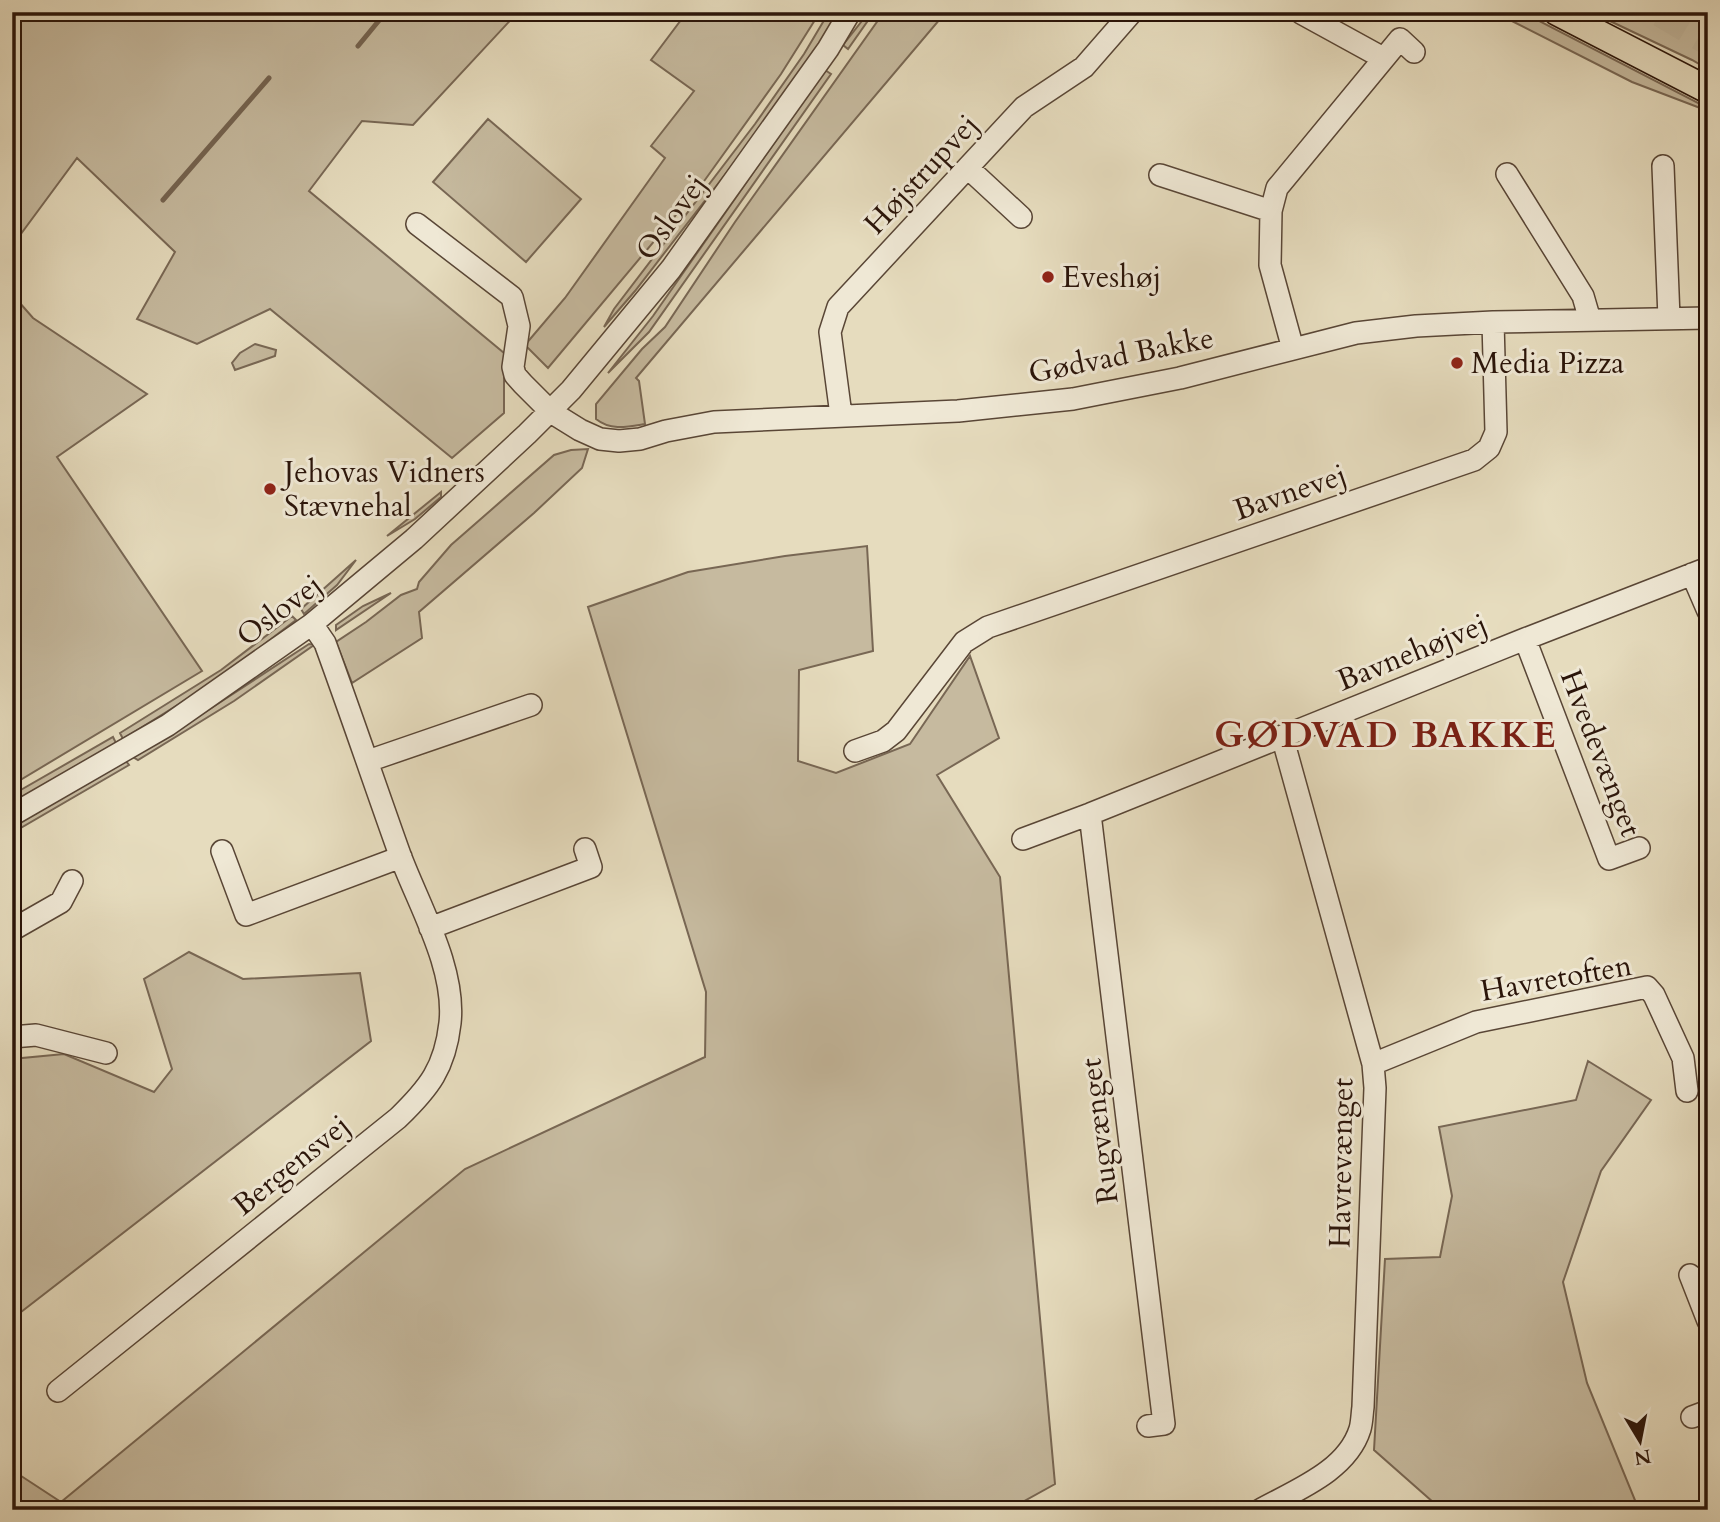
<svg xmlns="http://www.w3.org/2000/svg" width="1720" height="1522" viewBox="0 0 1720 1522" font-family="Cardo,serif">
<style>
.green{fill:#c6ba9f;stroke:#786754;stroke-width:2}
.lines{fill:none;stroke-linecap:round;stroke-linejoin:round}
.stream{stroke:#746350;stroke-width:5}
.highway-tunnel{stroke:#c0b49a;stroke-width:30;stroke-dasharray:30 15;stroke-linecap:butt}
.minor-casing{stroke:#594636;stroke-width:24}
.major-casing{stroke:#2a1409;stroke-width:29}
.minor{stroke:#efe8d5;stroke-width:21}
.major{stroke:#e6dcbe;stroke-width:26}
.poi-dot{fill:#8f2418;stroke:#efe8d5;stroke-width:2.5}
.labels{text-anchor:middle;stroke-width:6;stroke-linejoin:round;paint-order:stroke}
.street-label{font-size:30px;fill:#2a1409;stroke:#efe8d5}
.poi-label{font-size:30px;fill:#2a1409;stroke:#efe8d5;text-anchor:start}
.district-label{font-size:37px;font-weight:bold;letter-spacing:2px;fill:#7a1f14;stroke:#efe8d5}
</style>
<rect width="100%" height="100%" fill="#e6dcbe"/>
<filter id="stains"><feTurbulence type="fractalNoise" baseFrequency=".00286" numOctaves="4"/><feColorMatrix values="0 0 0 0 .2 0 0 0 0 .09 0 0 0 0 .02 0 0 0 .5 -.17"/></filter>
<radialGradient id="worn" r=".72"><stop offset=".6" stop-color="#630" stop-opacity="0"/><stop offset="1" stop-color="#630" stop-opacity=".3"/></radialGradient>
<path class="green" d="M12,12H518L413,125L362,121L309,191L504,353V413L452,458L270,309L197,344L137,319L175,252L77,158L12,246Z
M687,12H820L781,74L702,184L548,368L525,345L565,298L665,158L651,146L694,91L651,60Z
M829,12H841L755,136L635,291L604,327L614,309L755,124L804,54Z
M869,12H874L848,49L843,45Z
M884,12H946L636,378L639,381L645,424C627,427 611,431 596,419V404L642,349L665,327L735,222Z
M1494,12H1522L1708,108V111L1632,82Z
M1591,12H1708V69L1692,60Z
M825,70L831,74L649,332L608,373L653,316Z
M488,119L581,199L526,262L433,182Z
M12,294L33,318L147,394L57,457L202,671L12,785Z
M255,344L276,350L275,356L235,370L232,363L240,353Z
M588,449L582,468L534,513L419,612L422,638L352,683L336,642L366,622L401,595L417,589L419,582L451,545L554,455L571,450Z
M441,492V497L415,519L387,536Z
M867,546L873,651L799,670L798,761L836,773L910,744L970,656L999,738L937,775L1000,877L1055,1484L1008,1510H12V1470L61,1502L465,1169L705,1057L706,992L588,607L688,572L785,556Z
M356,560L337,585L304,614L301,609Z
M391,593L336,630V625L363,606Z
M292,616L296,620L216,681L123,739L120,733L221,670Z
M309,644L314,645L234,701L138,760L133,757L170,735Z
M113,737L116,743L12,803V795Z
M126,761L129,765L12,833V827Z
M189,952L243,979L360,973L371,1041L12,1319V1059L64,1054L154,1092L172,1069L144,979Z
M1588,1061L1651,1100L1601,1171L1563,1282L1587,1383L1639,1510H1442L1374,1450L1385,1259L1440,1257L1452,1196L1439,1127L1576,1100Z"/>
<g class="lines">
<path class="stream" d="M358,46L386,12
M163,200L269,78"/>
<path class="highway-tunnel" d="M1661,12L1708,40"/>
<g class="minor-casing">
<path id="minor" d="M1301,13L1383,58
M1663,166L1669,318
M968,168L1021,217
M1507,174L1583,296L1590,320
M1160,175L1271,211
M417,224L512,297L519,326L513,367L515,375L523,384L551,412L580,430L600,439L619,441L640,439L666,431L714,422L958,411L1073,399L1180,378L1356,333L1416,326L1493,322L1708,318
M1293,349L1270,265L1271,211L1277,188L1400,39L1414,52
M841,415L830,332L838,307L1024,107L1084,67L1132,12
M1692,574L1708,611
M1525,639L1609,859L1639,848
M855,751L883,741L896,731L964,642L988,627L1474,460L1489,448L1496,432L1493,322
M368,761L531,705
M1090,814L1164,1424L1148,1426
M12,815L168,725L312,624L414,539L527,434L571,390L671,269L828,49L850,12
M1023,839L1090,814L1525,639L1708,568
M222,851L246,915L401,857
M430,928L591,867L585,849
M12,930L61,902L72,881
M12,1037L36,1035L106,1053
M1373,1064L1476,1022L1647,987L1654,995L1683,1058L1687,1091
M1690,1275L1708,1321
M58,1391L398,1118C429,1088 445,1068 450,1023C456,968 419,906 400,855C375,785 351,714 325,643L312,624
M1692,1417L1708,1411
M1260,1510C1296,1490 1347,1471 1360,1429C1362,1422 1362,1414 1363,1407L1375,1088L1373,1064L1282,736"/>
</g>
<g class="major-casing">
<path id="major" d="M1557,12L1708,90"/>
</g>
<use href="#minor" class="minor"/>
<use href="#major" class="major"/>
</g>
<g class="poi-dot">
<circle cx="1048" cy="277" r="7"/>
<circle cx="1457" cy="363" r="7"/>
<circle cx="270" cy="489" r="7"/>
</g>
<g class="labels">
<g class="street-label">
<text transform="translate(921 174) rotate(-47)" y="10">Højstrupvej</text>
<text transform="translate(671 217) rotate(-54)" y="10">Oslovej</text>
<text transform="translate(1121 355) rotate(-11)" y="10">Gødvad Bakke</text>
<text transform="translate(1290 492) rotate(-19)" y="10">Bavnevej</text>
<text transform="translate(279 610) rotate(-37)" y="10">Oslovej</text>
<text transform="translate(1412 652) rotate(-22)" y="10">Bavnehøjvej</text>
<text transform="translate(1601 753) rotate(69)" y="10">Hvedevænget</text>
<text transform="translate(1556 978) rotate(-10)" y="10">Havretoften</text>
<text transform="translate(1099 1131) rotate(-97)" y="10">Rugvænget</text>
<text transform="translate(1341 1163) rotate(-89)" y="10">Havrevænget</text>
<text transform="translate(291 1165) rotate(-39)" y="10">Bergensvej</text>
</g>
<g class="poi-label">
<text x="1062" y="287">Eveshøj</text>
<text x="1471" y="373">Media Pizza</text>
<text x="284" y="482">Jehovas Vidners<tspan x="284" dy="34">Stævnehal</tspan></text>
</g>
<g class="district-label">
<text x="1386" y="747">GØDVAD BAKKE</text>
</g>
</g>
<rect width="1720" height="1522" fill="none" stroke="#e6dcbe" stroke-width="42"/>
<rect x="14" y="14" width="1692" height="1494" fill="none" stroke="#2a1409" stroke-width="3.5"/>
<rect x="21" y="21" width="1678" height="1480" fill="none" stroke="#2a1409" stroke-width="2"/>
<g transform="translate(1640 1441) rotate(170)" stroke="#efe8d5" stroke-width="5" paint-order="stroke">
<path d="M0-5L12 26L0 18L-12 26Z" fill="#2a1409"/>
<text y="-10" font-size="19" font-weight="bold" text-anchor="middle" fill="#2a1409">N</text>
</g>
<rect width="100%" height="100%" filter="url(#stains)"/>
<rect width="100%" height="100%" fill="url(#worn)"/>
</svg>
